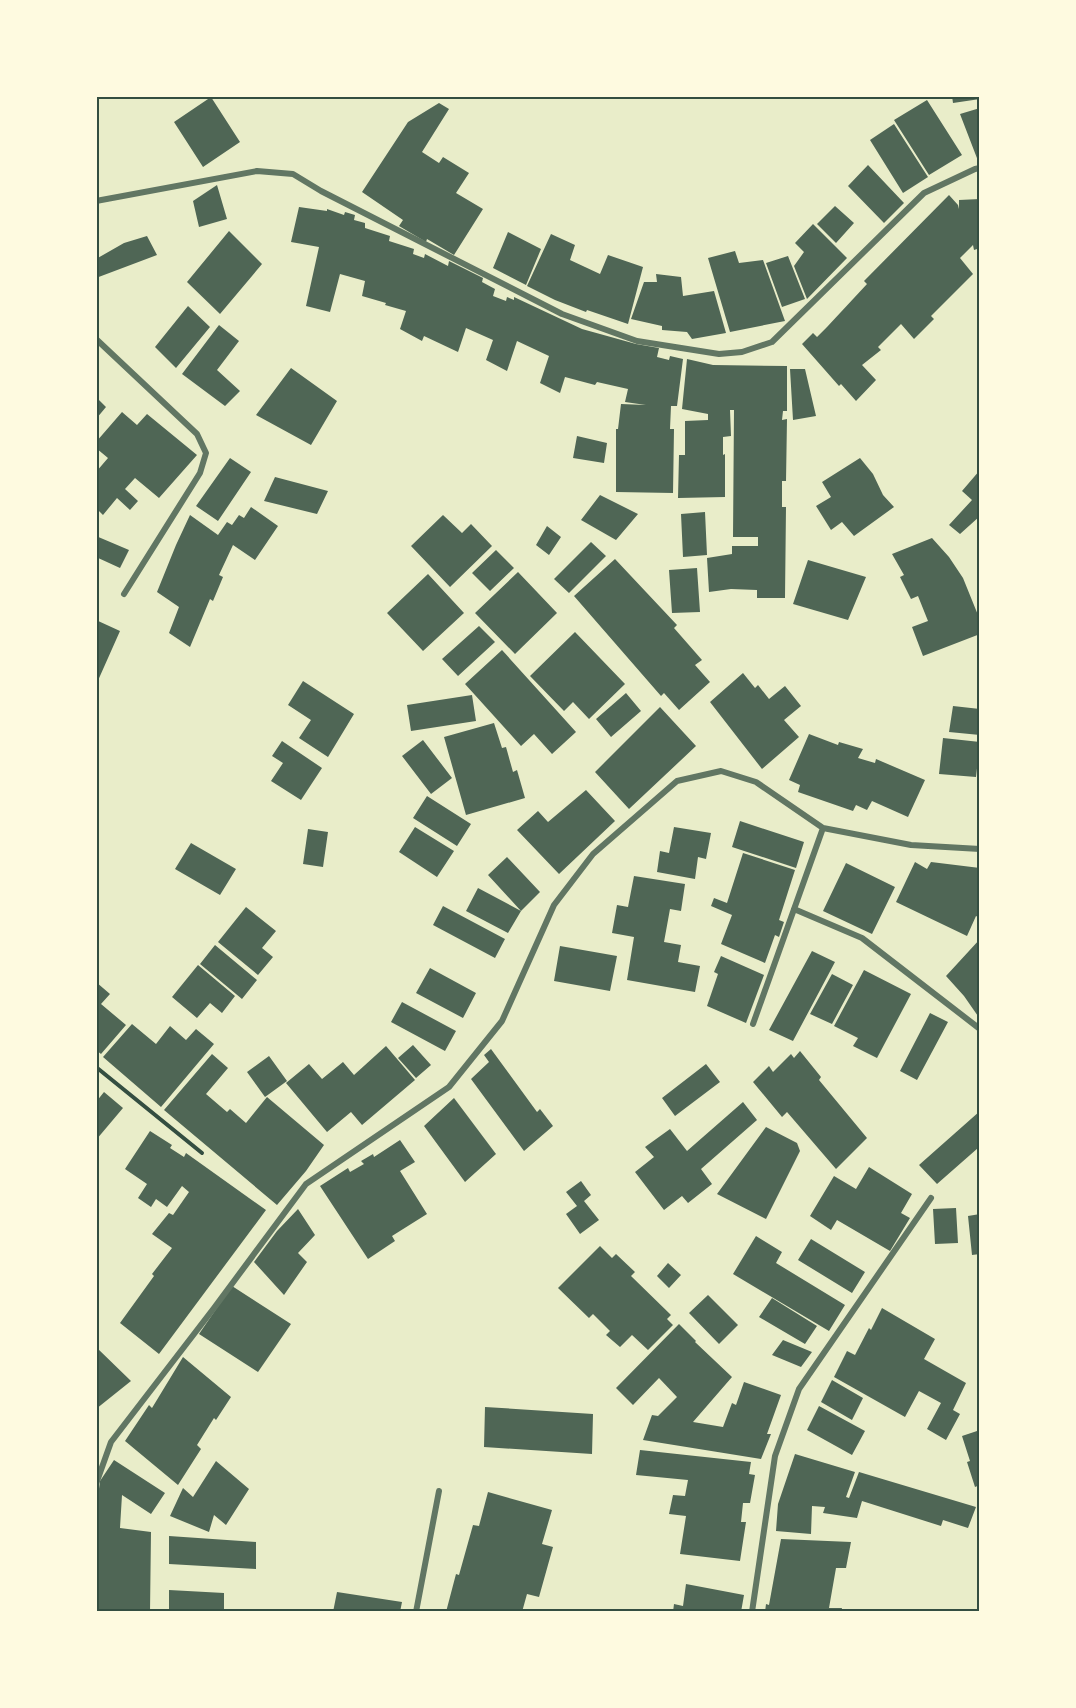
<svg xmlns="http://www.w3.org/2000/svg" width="1076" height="1708" viewBox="0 0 1076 1708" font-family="Inter,sans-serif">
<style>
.building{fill:#4f6655}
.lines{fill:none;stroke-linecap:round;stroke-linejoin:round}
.path{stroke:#344e41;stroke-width:4}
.minor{stroke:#617663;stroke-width:6}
.neatline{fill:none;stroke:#344e41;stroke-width:2}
</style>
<rect width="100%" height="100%" fill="#e9edc9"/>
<path class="building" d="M952,96H980V99L953,103Z
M211,97L240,142L203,167L174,122Z
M927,100L962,155L929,175L894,120Z
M439,103L449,109L422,152L439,163L443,157L469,173L456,193L483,209L454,255L427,239L426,242L399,226L403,220L362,192L408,122Z
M980,108V166L960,114Z
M894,124L928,177L903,193L870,140Z
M868,165L904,203L884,223L848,186Z
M217,185L227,219L199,227L193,201Z
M949,195L958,205L959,209V200L980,199V248L974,250L973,245L960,258L973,274L931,316L934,319L914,339L901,324L878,347L881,350L862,365L876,380L856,401L841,384L839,386L802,344L813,333L817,337L827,327L867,284L864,281Z
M835,206L854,223L836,243L817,224Z
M299,207L327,211V209L344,215L345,212L355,215L354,220L365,223V228L390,236L389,241L414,249L413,254L424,258L425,254L448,266L449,261L483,278L482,282L495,289L493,296L506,301L507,297L514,300V297L582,329L636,344L659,348L657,357L669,360L670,356L683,359L677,406H671L670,429H674L673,493L616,492V429H618L621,404L646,405L625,402L628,389L597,382L595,385L565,377L560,393L540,383L549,356L517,341L507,371L486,360L493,340L466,328L458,352L424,336L422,341L400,329L406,311L385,305L386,303L362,296L365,281L340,274L330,312L306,306L319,247L291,242Z
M813,224L847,258L807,299L794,266L804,252L795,243Z
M229,231L262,264L220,314L187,282Z
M508,232L541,249L526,285L493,268Z
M551,234L575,245L570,260L600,274L608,255L643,267L628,324L587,310L586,312L555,300L527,286Z
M147,236L157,255L96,278V259L124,243Z
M735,251L739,263L763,260L785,321L730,332L708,258Z
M788,256L805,299L782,307L766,263Z
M656,274L681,277L683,296L714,291L726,333L692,339L687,332L662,330V326L631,319L644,282H657Z
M188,306L210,327L176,368L155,347Z
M219,325L239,341L217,370L240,391L225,406L182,374Z
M687,359L713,365L787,366V411H783L782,420L787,419L786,481H782V507H786L785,598H757V590L731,589L709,592L707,558L732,554V546H758V537H733L734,410H730L731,436L723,437V455L725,454V497L678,498L679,455H685V421L708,420V414L682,409Z
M291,368L337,401L311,445L256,415Z
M790,369H805L816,416L793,420Z
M96,397L106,407L96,419Z
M122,412L137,425L147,414L197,455L159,498L135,478L125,489L138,501L130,510L117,498L103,515L96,508V472L108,458L96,448V442Z
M577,436L607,443L604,463L573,458Z
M230,458L251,472L218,521L196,506Z
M860,458L873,474L883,495L894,507L854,536L842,522L831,530L816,506L831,497L822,482Z
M980,470V516L960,534L949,525L972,500L962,491Z
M275,477L328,491L317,514L264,501Z
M600,495L638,514L616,540L581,520Z
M251,507L278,526L255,560L233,545L219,575L223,577L213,601L210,599L190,647L169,633L179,607L157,592L176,545L190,515L218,535L227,522L232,525L239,515L244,518Z
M705,512L707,555L683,557L681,514Z
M443,515L462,533L471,524L492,546L450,587L411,546Z
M547,526L561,537L549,555L536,545Z
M96,536L129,550L120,568L96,557Z
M932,538L949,557L963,578L980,620V634L923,656L912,627L928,621L918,596L911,599L900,577L904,575L892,554Z
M591,542L606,556L569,593L554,579Z
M496,550L514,568L490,591L472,573Z
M615,559L677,625L674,628L702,660L695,665L710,682L679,710L664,693L661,696L574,596Z
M808,560L866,577L848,620L793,604Z
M697,568L700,612L672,613L669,570Z
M518,572L557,613L515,654L475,613Z
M428,574L464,613L423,651L387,613Z
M96,620L120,631L96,685Z
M479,626L495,642L458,676L442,659Z
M575,632L625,684L589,719L573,702L564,711L530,676Z
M502,650L576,732L552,754L534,734L521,746L465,684Z
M743,673L755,688L758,685L769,699L785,686L801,706L784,720L799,737L762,769L710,702Z
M303,681L354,714L328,757L299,738L311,720L288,705Z
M626,693L641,711L611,737L596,719Z
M472,695L476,721L411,731L407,705Z
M953,706L980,709V735L949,732Z
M660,707L696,746L629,809L595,772Z
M494,723L502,748L506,747L513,772L517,770L525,798L466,815L444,737Z
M809,734L838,745L839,742L863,749L858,758L875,763L876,759L925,780L908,817L872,801L867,810L856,805L853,811L798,792L800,785L789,780Z
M943,738L980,742L976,777L939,774Z
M423,740L452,778L431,794L402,756Z
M282,741L322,768L301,800L271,781L283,763L272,756Z
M586,790L615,821L559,874L517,830L538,811L548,822Z
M427,796L471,824L457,846L413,818Z
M740,821L804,842L796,868L732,847Z
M415,827L454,851L437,877L399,852Z
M674,827L711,833L706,859L698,857L695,879L657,872L660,851L669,853Z
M308,829L328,832L323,867L303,864Z
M191,843L236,869L220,895L175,869Z
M743,853L795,870L779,920L784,922L779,937L775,935L765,963L721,944L732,915L711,906L714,898L727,903Z
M507,857L540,892L521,911L508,933L466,911L478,888L521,911L488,875Z
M915,862L927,869L931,862L980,868V918L976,916L967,936L896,902Z
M846,863L895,887L872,934L823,911Z
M634,876L685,884L681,911L670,909L664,942L681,945L678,962L700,966L695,992L627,980L634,937L612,933L617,905L628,907Z
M443,906L505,939L495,958L433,925Z
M246,907L276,931L262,948L273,957L258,975L218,942Z
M980,939V1019L964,996L946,976Z
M215,945L257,980L242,999L200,964Z
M560,946L617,956L610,991L554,981Z
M812,951L835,962L793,1041L769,1030Z
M721,956L764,975L746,1023L707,1006L718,974L714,972Z
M198,965L235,996L222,1013L210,1003L197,1018L172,997Z
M430,968L476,993L463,1018L416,993Z
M864,970L911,994L877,1058L853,1046L858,1038L834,1026Z
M832,974L853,985L832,1024L810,1014Z
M96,982L110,994L101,1004L126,1025L101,1054L96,1050Z
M402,1002L456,1031L445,1051L391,1022Z
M930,1013L948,1022L917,1080L900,1071Z
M132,1024L156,1044L170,1026L186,1040L196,1029L214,1044L161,1107L103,1057Z
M413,1045L431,1065L416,1078L398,1058Z
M386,1046L415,1080L362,1125L351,1112L327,1132L286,1083L309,1064L322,1079L343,1062L354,1075Z
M491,1049L537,1112L540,1109L553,1126L524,1151L471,1079L489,1062L484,1055Z
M800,1051L821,1077L819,1080L867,1138L836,1169L787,1112L782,1117L753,1082L769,1066L773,1072L791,1054L794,1058Z
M212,1054L228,1068L206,1094L227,1112L230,1109L246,1123L267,1097L324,1145L306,1171L277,1205L164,1110Z
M269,1056L287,1081L265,1097L247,1072Z
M706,1064L720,1082L675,1116L662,1098Z
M104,1092L123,1108L96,1140V1102Z
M454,1098L496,1154L465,1182L424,1126Z
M743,1102L757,1120L701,1169L712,1184L688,1203L682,1196L664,1210L635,1172L654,1157L645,1147L670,1129L687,1151Z
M980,1111V1151L978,1148L937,1184L919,1165Z
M766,1127L797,1143L800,1151L766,1219L717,1194Z
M150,1131L172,1145L170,1148L184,1157L186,1153L266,1210L159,1354L120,1323L154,1276L152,1274L172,1248L152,1234L169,1213L173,1215L189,1192L182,1186L167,1207L156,1199L151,1207L138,1198L147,1184L125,1169Z
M400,1140L415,1162L400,1171L427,1214L392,1236L395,1241L368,1259L320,1186L348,1168L350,1172L364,1164L361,1161L373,1154L374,1157Z
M869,1167L912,1194L901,1213L910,1218L890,1251L837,1220L831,1230L810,1216L834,1176L856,1189Z
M581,1181L591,1195L584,1201L599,1220L580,1234L566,1214L577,1206L566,1192Z
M956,1208L958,1243L935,1244L933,1209Z
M298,1209L315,1235L298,1253L307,1262L284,1295L254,1262L277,1231Z
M980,1214V1254L972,1255L968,1216Z
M756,1236L782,1252L776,1263L845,1305L829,1331L733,1274Z
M811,1239L865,1272L852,1293L798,1260Z
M600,1246L612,1258L616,1254L635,1272L631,1276L671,1315L667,1319L673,1325L648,1350L632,1335L620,1347L606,1335L610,1331L593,1314L589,1318L558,1288Z
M668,1263L681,1275L669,1288L657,1276Z
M232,1286L291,1324L258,1372L199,1334Z
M708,1295L738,1325L719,1344L689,1313Z
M772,1298L817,1326L805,1344L759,1317Z
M882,1308L935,1339L924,1359L966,1383L953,1410L960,1414L946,1440L927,1429L941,1403L919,1391L905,1417L834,1377L847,1351L855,1355L869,1328L871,1330Z
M679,1324L696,1341L695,1342L732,1377L693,1422L723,1427L732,1403L736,1405L744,1382L781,1395L767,1434H771L761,1459L643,1440L652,1415L658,1416L677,1397L659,1378L633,1405L616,1388Z
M783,1340L812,1352L801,1367L772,1355Z
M96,1347L131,1381L96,1409Z
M183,1357L231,1397L216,1420L214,1418L197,1445L201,1449L178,1485L125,1441L149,1405L152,1408Z
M832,1380L863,1398L852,1420L821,1402Z
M819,1406L865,1431L852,1455L807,1430Z
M485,1407L593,1414L592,1454L484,1447Z
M980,1430V1485L975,1487L967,1462L970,1461L962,1436Z
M640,1450L751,1462L749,1474L755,1475L750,1503H743L741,1522H746L740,1561L680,1554L686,1516L669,1514L673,1495L685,1496L688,1480L636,1475Z
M795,1454L855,1472L846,1497L849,1498L859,1472L976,1507L968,1528L943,1520L941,1526L862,1501L857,1518L823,1513L825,1507L812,1506L811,1534L776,1531L778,1504Z
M114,1460L165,1493L151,1514L122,1495L120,1528L151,1532L150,1612H96V1512L100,1481Z
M216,1461L249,1489L226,1525L214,1515L209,1532L170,1516L183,1488L193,1497Z
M488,1492L552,1510L542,1544L553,1547L539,1597L527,1594L522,1612H446L456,1574L459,1575L473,1525L479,1526Z
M169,1536L256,1542V1569L169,1564Z
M781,1539L851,1542L846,1568H836L829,1608H842L841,1612H765L766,1604L769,1605Z
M686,1584L744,1595L741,1612H673L674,1604L683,1606Z
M169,1590L224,1593V1612H169Z
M337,1592L402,1602L400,1612H333Z"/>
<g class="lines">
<path class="path" d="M96,1067L202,1153"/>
<path class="minor" d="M96,201L257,171L293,174L321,191L562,314L637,341L719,354L742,352L772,342L924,193L975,169L980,168
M96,339L197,434L206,453L200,473L124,594
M794,909L862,938L980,1029
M753,1024L823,828
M96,1484L111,1442L214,1308L306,1184L449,1087L502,1021L554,905L593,854L677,781L721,771L756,782L823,828L911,845L980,849
M416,1612L439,1491
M752,1612L775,1456L799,1389L931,1198"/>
</g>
<rect width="1076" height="1708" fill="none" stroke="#fefae0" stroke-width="195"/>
<rect x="98" y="98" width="880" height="1512" class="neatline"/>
</svg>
